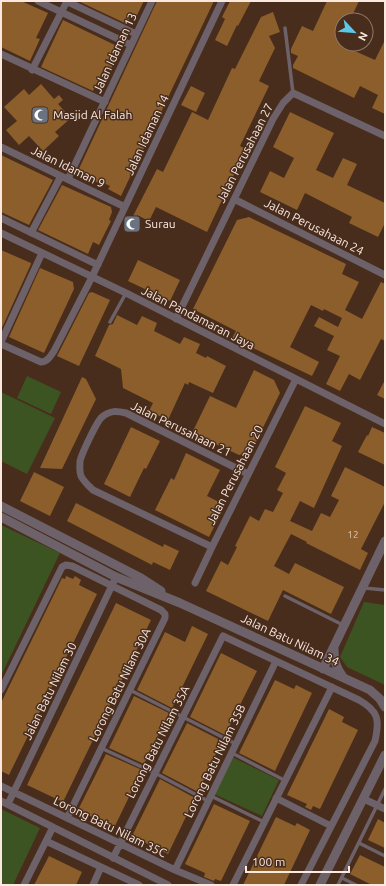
<svg xmlns="http://www.w3.org/2000/svg" width="386" height="886" viewBox="0 0 386 886" font-family="Ubuntu,sans-serif">
<style>
.green{fill:#3c5322}
.building{fill:#8b5e2b}
.lines{fill:none;stroke-linecap:round;stroke-linejoin:round}
.service{stroke:#6d616a;stroke-width:3.5}
.minor{stroke:#6d616a;stroke-width:7}
.tertiary{stroke:#6d616a;stroke-width:9}
.labels{text-anchor:middle;stroke-width:3;stroke-linejoin:round;paint-order:stroke}
.number-label{font-size:10px;fill:#dfc6b2}
.street-label{font-size:12px;fill:#fbe8df;stroke:#482d1d}
.poi-label{font-size:12px;fill:#fbe8df;stroke:#482d1d;text-anchor:start}
</style>
<rect width="100%" height="100%" fill="#482d1d"/>
<path class="green" d="M27,376L61,392L51,414L17,398Z
M1,392L55,418L27,474L1,461Z
M1,525L60,553L1,676Z
M364,602L385,605V685L347,667L340,657Z
M232,757L279,780L262,816L214,794Z
M1,809L40,828L13,885H1Z"/>
<path class="building" d="M1,1H21L48,13L36,38L40,39L30,61L1,47Z
M78,1H144L135,19L130,17L127,24Z
M157,1H214L121,196L108,189L110,186L99,181V183L77,173Z
M230,1H251L238,26L237,25L227,46L215,40L225,19L222,17Z
M327,1H359L350,20H342V37L339,44L375,60L385,40V114L372,108L378,95L360,86L354,98L293,68V65L298,56L291,53V49L302,26L313,31Z
M273,12L280,32L269,36L275,48L259,81L269,86L240,146L246,149L207,232L156,207L149,221L137,215V230H126V218H132L157,169L163,172L192,112L208,120L232,68L235,69L261,17Z
M63,20L117,46L119,53L111,69L105,66L93,91L41,67Z
M41,84L54,99L59,95L63,100L58,104L71,118L55,132L59,136L43,151L29,136L19,145L6,130L17,121L4,107L24,89L29,95Z
M191,86L205,93L196,112L181,105Z
M290,112L334,133L316,170L333,178L343,158L357,164L347,185L385,203V223L378,237L349,223L352,217L305,193L297,210L260,192L270,171L284,178L294,158L273,147Z
M1,155L53,180L29,225L1,212Z
M62,185L111,207L112,212L109,220L111,221L99,245L93,242L88,254L38,230Z
M249,217L346,264L342,274L359,282L345,310L362,319L381,282L385,284V341L381,339L360,380L349,374L340,391L326,384L340,356L327,350L334,336L314,326L319,317L338,327L342,318L324,309L323,311L311,305L290,347L319,362L312,376L232,338L236,331L193,309L237,220Z
M1,250L31,263V264L1,330Z
M138,260L180,280L170,301L128,281Z
M40,268L73,282L74,289L44,353L9,337Z
M92,292L110,300L79,366L57,356L89,293Z
M117,315L137,325L142,316L157,323L154,331L180,344L184,337L200,344L196,353L206,358L207,356L226,366L213,393L189,382L188,385L185,383L168,420L149,411L153,403L123,388L121,369L95,356L109,325L113,324Z
M254,370L274,380L280,393L251,452L239,455L192,433L210,396L236,408Z
M82,377L86,379L96,399L62,469L40,468Z
M385,380V399L377,395Z
M305,406L341,423L332,441L342,446L314,508L300,501L290,521L312,531L321,513L330,517L339,500L331,496L345,467L385,487V502L361,549L368,553L360,570L306,543L307,542L291,534L274,566L289,574L295,563L344,587L331,614L283,590L268,621L206,591L221,561L228,565L237,547L235,546L250,516L259,521L265,509L273,512L283,493L277,490L286,473L275,467Z
M131,427L160,441L146,469L144,468L130,497L104,484Z
M372,427L385,433V465L358,452L367,435L368,436Z
M186,453L220,470L207,496L225,505L209,537L155,510L171,478L174,480Z
M34,472L64,487L50,516L20,501Z
M76,503L163,547L164,544L179,551L170,570L153,562L152,565L67,521Z
M66,576L73,579L75,576L81,580L79,585L97,594L9,775L1,771V703L62,578L65,579Z
M116,603L151,620L63,802L27,785Z
M192,626L208,634L172,708L137,690L165,632L185,642Z
M221,653L257,671L225,735L190,717Z
M275,680L294,689L296,685L312,693L275,771L239,753Z
M134,696L169,713L144,764L109,748Z
M329,709L344,717L342,722L358,730L320,809L313,806L311,810L305,807L307,804L287,795Z
M187,723L222,741L198,792L162,773Z
M106,754L142,770L114,828L78,810Z
M160,779L195,798L168,854L132,836Z
M214,804L250,821L221,881L215,879L214,881L204,877L205,873L185,864Z
M276,817L295,826L297,823L310,830L284,885H243Z
M378,819L385,823V848L368,840Z
M360,855L385,867V885H372L350,874Z
M49,856L82,872L76,885H34Z"/>
<g class="lines">
<path class="service" d="M285,28L293,93
M110,322L126,293
M364,588L385,590
M285,596L343,625
M130,690L236,744
M101,748L155,773L208,801
M232,753L284,780
M211,796L264,822
M359,843L385,856
M342,878L356,885
M338,885L385,789"/>
<path class="minor" d="M38,1L131,45
M66,1L136,34
M1,54L105,102
M32,70L67,1
M1,147L125,207
M68,179L152,1
M234,199L385,275
M1,218L98,265
M1,233L126,293L385,424
M31,233L61,176
M176,319L273,119L283,103L293,93L385,136
M1,342L42,253
M1,344L41,362C47,362 50,357 54,351L92,277L222,1
M212,547L93,490C89,486 84,482 81,476C79,471 80,465 80,461C82,453 97,421 102,417C110,410 117,411 126,413L248,474
M195,583L212,547L296,379
M1,690L62,567L66,565L72,566L161,610L165,614V618L67,818
M1,786L175,870L211,885
M276,798L331,826
M364,799L385,809
M1,801L168,885
M8,804L116,577
M46,841L139,885
M113,858L223,636L359,700C378,711 380,719 375,741L301,885
M175,870L276,661
M24,885L53,827
M93,885L101,867
M233,885L332,687"/>
<path class="tertiary" d="M1,506L141,578L161,591
M1,517L116,577L180,603L370,690L380,699L385,707
M334,648C334,660 336,668 343,677
M323,669L385,541
M320,885L385,755"/>
</g>
<defs>
<g id="mosque-square" transform="scale(0.9)"><rect x="-9" y="-9" width="18" height="18" rx="4" fill="#6b7280" stroke="#482d1d"/><path d="M3.5-4.9A6 6 0 1 0 3.5 4.9A5 5 0 1 1 3.5-4.9Z" fill="#fff"/></g>
</defs>
<g fill-rule="evenodd">
<use href="#mosque-square" x="40" y="115"/>
<use href="#mosque-square" x="132" y="224"/>
</g>
<g class="labels">
<g class="number-label">
<text x="353" y="538">12</text>
</g>
<g class="street-label">
<text transform="translate(115 53) rotate(-65)" y="4">Jalan Idaman 13</text>
<text transform="translate(147 135) rotate(-65)" y="4">Jalan Idaman 14</text>
<text transform="translate(245 153) rotate(-63)" y="4">Jalan Perusahaan 27</text>
<text transform="translate(68 167) rotate(26)" y="4">Jalan Idaman 9</text>
<text transform="translate(314 227) rotate(27)" y="4">Jalan Perusahaan 24</text>
<text transform="translate(198 318) rotate(27)" y="4">Jalan Pandamaran Jaya</text>
<text transform="translate(181 429) rotate(26)" y="4">Jalan Perusahaan 21</text>
<text transform="translate(235 475) rotate(-63)" y="4">Jalan Perusahaan 20</text>
<text transform="translate(290 640) rotate(25)" y="4">Jalan Batu Nilam 34</text>
<text transform="translate(120 685) rotate(-64)" y="4">Lorong Batu Nilam 30A</text>
<text transform="translate(50 691) rotate(-64)" y="4">Jalan Batu Nilam 30</text>
<text transform="translate(158 742) rotate(-63)" y="4">Lorong Batu Nilam 35A</text>
<text transform="translate(215 761) rotate(-64)" y="4">Lorong Batu Nilam 35B</text>
<text transform="translate(110 827) rotate(26)" y="4">Lorong Batu Nilam 35C</text>
</g>
<g class="poi-label">
<text x="53" y="119">Masjid Al Falah</text>
<text x="145" y="228">Surau</text>
</g>
</g>
<rect width="386" height="886" fill="none" stroke="#fbe8df" stroke-width="4"/>
<g transform="translate(354 32) rotate(116)"><circle r="19" fill="#482d1d" stroke="#90786b"/>
<path d="M0-3L7 15L0 10L-7 15Z" fill="#5cc7e7"/>
<text y="-6" font-size="11" font-weight="bold" text-anchor="middle" fill="#fbe8df">N</text>
</g>
<path d="M246 866v6h103v-6" fill="none" stroke="#fbe8df" stroke-width="2"/>
<text x="252" y="866" font-size="12" fill="#fbe8df" stroke="#482d1d" stroke-width="3" paint-order="stroke">100 m</text>
</svg>
